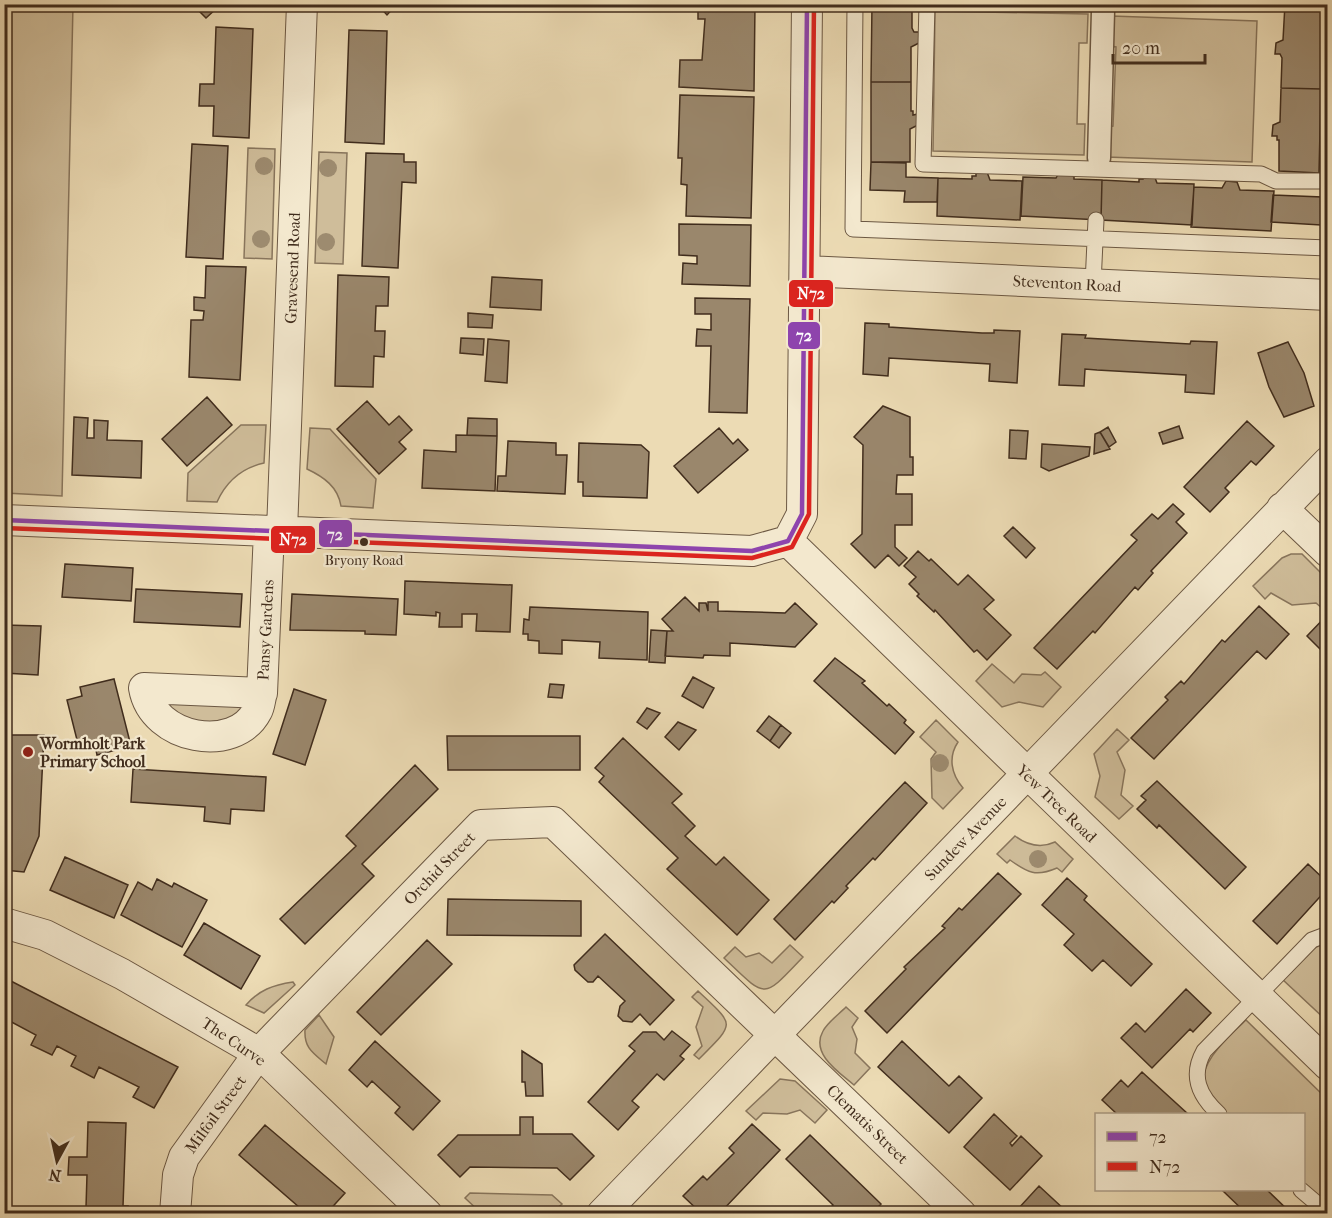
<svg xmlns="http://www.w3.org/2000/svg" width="1332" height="1218" viewBox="0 0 1332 1218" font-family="'IM FELL French Canon',serif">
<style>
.green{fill:#cfbd9a;stroke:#88755c;stroke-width:1.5}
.building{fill:#9a876c;stroke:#412d1d;stroke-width:1.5}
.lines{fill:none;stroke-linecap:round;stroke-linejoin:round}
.service-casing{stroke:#6c5843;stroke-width:17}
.pedestrian-casing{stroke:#6c5843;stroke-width:25}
.minor-casing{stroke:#6c5843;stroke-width:32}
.service{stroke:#f3e8ce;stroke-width:15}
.pedestrian{stroke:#f3e8ce;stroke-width:22}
.minor{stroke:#f3e8ce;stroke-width:30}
.bus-1-casing{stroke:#f3e8ce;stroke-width:9}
.bus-2-casing{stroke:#f3e8ce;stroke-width:9}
.bus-1{stroke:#8e44ad;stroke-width:4.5}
.bus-2{stroke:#dc241f;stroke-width:4.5}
.tree{fill:#9d8b6f}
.bus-dot{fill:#412d1d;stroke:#f3e8ce;stroke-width:2}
.poi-dot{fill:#8f2418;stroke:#f3e8ce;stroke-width:2}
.labels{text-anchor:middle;stroke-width:4.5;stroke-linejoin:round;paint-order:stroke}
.bus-label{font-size:14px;fill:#412d1d;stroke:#f3e8ce}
.street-label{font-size:16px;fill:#412d1d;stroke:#f3e8ce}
.poi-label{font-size:16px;font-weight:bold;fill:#412d1d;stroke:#f3e8ce;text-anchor:start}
.line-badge{stroke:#f3e8ce;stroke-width:2}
.badge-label{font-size:16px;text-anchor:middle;font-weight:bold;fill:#fff}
</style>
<rect width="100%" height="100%" fill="#ecdbb4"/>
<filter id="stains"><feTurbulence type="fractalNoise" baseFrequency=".00333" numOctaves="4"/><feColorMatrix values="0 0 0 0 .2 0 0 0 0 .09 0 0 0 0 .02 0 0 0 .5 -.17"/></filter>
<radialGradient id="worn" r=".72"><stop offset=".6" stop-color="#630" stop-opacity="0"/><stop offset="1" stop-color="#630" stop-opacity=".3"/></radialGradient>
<path class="green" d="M5,4L73,5L62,496L5,493Z
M935,11L1088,14L1087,43H1079L1077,124H1085L1084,155L933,151Z
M1111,16L1257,21L1252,162L1106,157L1107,127L1113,126L1116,47L1110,46Z
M248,148L275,149L272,259L244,258Z
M319,152L347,153L343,264L315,263Z
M241,425H266L264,463C242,468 226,482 217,502L187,501L188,473Z
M310,428L330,429L376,479L373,508L341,506C338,487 324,477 307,469Z
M1291,554H1302L1327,579V606L1324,610L1316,603L1292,605L1271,593L1265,599L1253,586L1282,558Z
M992,664L1014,683L1022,674L1041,675L1045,672L1061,687L1043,707L1019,702L1002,707L976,681Z
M160,694L244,698L243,717L183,726Z
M936,720L958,742C948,757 951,774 963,788L943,809L932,798L931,759L936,752L920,737Z
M1117,729L1129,740L1117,752L1125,770L1121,795L1133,806L1119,819L1095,797L1100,776L1094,754Z
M1015,836C1027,845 1040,849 1055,842L1073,859L1062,872L1057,868C1036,877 1028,873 1010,860L1007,863L997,854Z
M1327,942V1021L1282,979L1312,949Z
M790,945L803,957C762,1000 767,999 724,958L735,947L746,957L759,953L772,963Z
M293,982L295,985L264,1013L246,1005C259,990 273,985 293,982Z
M698,991C735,1026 736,1022 699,1059L694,1055L702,1046L696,1027L703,1007L692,997Z
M846,1007L858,1018L852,1027L857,1039L855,1053L870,1068L854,1085C840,1073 810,1054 823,1031C827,1023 839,1014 846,1007Z
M319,1015L334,1037L326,1064C313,1053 304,1048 305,1030Z
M1246,1020L1327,1099V1204L1304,1184V1114H1226C1220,1108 1212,1101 1207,1094C1191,1068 1230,1035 1246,1020Z
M780,1079L795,1081L827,1110L815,1123L800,1110L787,1114L763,1113L756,1120L746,1111Z
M470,1193L552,1195L562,1204L552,1213H481L465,1198Z"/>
<path class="building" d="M192,4H215L218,7L206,18Z
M377,4H397L387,15Z
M698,4H755L754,91L679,87L680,60H702L705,19H698Z
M872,4H912V28L914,32H919V43L911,47V82H871Z
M1285,4H1324L1321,89L1281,88L1282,58L1280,54H1275L1276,43L1283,40Z
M216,27L253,29L249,138L213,136L214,106H199L200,84H214Z
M349,30L387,31L384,144L345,142Z
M871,82H911V111H913V115L918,114V125L910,129V162H871Z
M1281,88L1321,89L1319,173L1279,171V140H1277V136H1272L1273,125L1280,122Z
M680,95L754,97L751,218L686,216L687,185L681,184L682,158H678Z
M192,144L228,146L223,259L186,257Z
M366,153L404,154V162H416V183L402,182L398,268L362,266Z
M871,162L906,163V177L938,178L937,202H904L905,191L870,190Z
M976,171L987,172L990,180L1022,181L1020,220L937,216L938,178L972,179V176H976Z
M1060,171L1074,176V179L1102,180L1101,220L1021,216L1023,177L1056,178Z
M1143,174L1154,175L1157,183L1194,184L1192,225L1101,220L1102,180L1139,182V179H1143Z
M1226,181L1237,182L1240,190L1274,191L1271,231L1191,227L1194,187L1222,188Z
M1323,191H1328V232H1321Z
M1273,195L1322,197L1321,225L1271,222Z
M679,224L751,225L750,286L682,284L683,263L697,264V256L679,255Z
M206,266L246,267L240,380L189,377L191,320H203L204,311L194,310V297L205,298Z
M338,275L389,277L388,306H376L375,331H385L384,357L374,356L373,387L335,386Z
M492,277L542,280L541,310L490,307Z
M695,298L750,299L747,413L709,412L711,346H696L697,329L711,330V314H695Z
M468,313L493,315L492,328L468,327Z
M865,323L889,324V327L982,333H994V330L1020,331L1017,383L989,381L990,364L889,358L888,376L863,374Z
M1062,334L1086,335L1085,338L1136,341L1190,344L1191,341L1217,342L1214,394L1185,392L1186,375L1097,370L1085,369L1084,386L1059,385Z
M461,338L484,339L483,355L460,353Z
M488,339L509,341L507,383L485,381Z
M1288,342L1304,373L1314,406L1284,417L1269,387L1258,353Z
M207,397L232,425L187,466L162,439Z
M367,401L389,425L399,416L412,430L399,442L406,449L379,474L337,429Z
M883,406L910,417V457H913V475H897L896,494H912V525H895V547L907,558L899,566L888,555L875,568L851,544L862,534L863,445L854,437Z
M74,417L88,418L87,438H94V420L108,421L107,440L142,441L141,478L72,475Z
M468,418L497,419V436L467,435Z
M1247,421L1274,446L1256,465L1251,461L1225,488L1229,492L1210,512L1184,487Z
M1179,426L1183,438L1163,444L1159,433Z
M1108,427L1116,442L1109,447L1100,432Z
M719,428L733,444L738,439L748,450L698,493L674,466Z
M1010,430L1028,431L1026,459L1009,458Z
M1100,432L1110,449L1094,454L1095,434Z
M456,435L497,436L495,491L422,488L424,450L456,452Z
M508,441L556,443V455H567L565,494L497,491L498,476H506Z
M579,443L641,445L649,452L647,498L583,496V482H578Z
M1042,444L1090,447L1089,456L1049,471L1041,467Z
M1173,504L1184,514L1176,522L1187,533L1151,571L1153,573L1138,590L1135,587L1095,633L1093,631L1057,669L1034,648L1137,540L1131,535L1152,514L1158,519Z
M1013,527L1035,548L1026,558L1004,536Z
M918,551L929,561L931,559L958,585L968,575L994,600L984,609L1011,635L987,660L977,650L974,652L935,610L934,612L917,596L919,594L909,584L916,577L904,566Z
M65,564L133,568L131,601L62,597Z
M405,581L512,585L510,632L476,631L477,614H462V627H439L440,613L436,612V616L404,614Z
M136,589L242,594L240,627L134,622Z
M292,594L398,599L396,635L365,634V631H362L290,630Z
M685,597L699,611V603H706L708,611V602H718V611L785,613L795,603L817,624L795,647L730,643V656L704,655L703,658L665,656L667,631H673L662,619Z
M1259,606L1289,634L1266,659L1257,651L1154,759L1131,738L1168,700L1165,697L1181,681L1184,684L1222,640L1225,642Z
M530,607L648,612L647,660L599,658L600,642L562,640V654L539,653V641L528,640V634H523L524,619L529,620Z
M1328,614V657L1307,636Z
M4,625L41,626L38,675L4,673Z
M651,630L667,631L665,663L649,662Z
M835,658L865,681L862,683L887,706L889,704L906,720L904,723L914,732L895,754L814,681Z
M693,677L714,688L703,708L682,696Z
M114,679L131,746L97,755L95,745L79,748L67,700L82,696L80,687Z
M550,684L564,685L562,698L548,697Z
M294,689L326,700L305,765L273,754Z
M647,708L660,713L647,729L637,722Z
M769,716L781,725L770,741L757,731Z
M678,722L696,730L679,750L665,737Z
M781,725L791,733L779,748L770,741Z
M4,735H44L39,836L24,872L4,870Z
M447,736H580V770H448Z
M623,738L682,794L672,803L695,826L685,836L716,865L724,857L769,900L737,935L667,869L678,858L599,782L604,776L595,768Z
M415,765L438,789L362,864L374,876L305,944L280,919L354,848L356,846L346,836Z
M133,769L266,777L264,811L231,809L230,824L204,821L205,807L131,802Z
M1157,781L1246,867L1225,889L1159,825L1157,828L1137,809L1146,800L1141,796Z
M905,782L927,803L875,860L873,858L846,886L848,888L834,903L832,901L795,940L774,919Z
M65,857L128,885L114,918L50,890Z
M1308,864L1328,883V888L1277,944L1253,921Z
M998,873L1021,894L887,1033L865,1011L906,969L904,967L945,928L942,926L959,908L962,910Z
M1067,878L1087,896L1084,900L1152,964L1131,986L1103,960L1092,971L1064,945L1074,934L1042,905Z
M157,879L172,887L174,883L207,900L182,947L121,915L138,882L152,890Z
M448,899L581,901V936L447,935Z
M204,923L260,956L241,989L184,955Z
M605,934L674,1000L650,1025L640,1014L632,1022L623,1021L618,1016L620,1006L625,1001L598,976L593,982H588L575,970L574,965Z
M427,940L452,964L381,1035L357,1012Z
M5,978L178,1067L154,1108L133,1097L139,1087L99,1067L94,1078L71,1066L76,1056L57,1046L52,1055L31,1045L36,1035L4,1018Z
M1186,989L1211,1013L1193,1032L1190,1029L1152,1068L1121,1038L1136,1023L1145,1032Z
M672,1031L690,1045L680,1056L684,1059L664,1080L657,1074L632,1101L639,1107L618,1130L588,1102L635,1051L629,1046L643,1032H656L664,1040Z
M375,1041L440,1101L413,1130L395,1113L400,1107L372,1081L367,1087L349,1070Z
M902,1041L949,1086L959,1076L982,1098L949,1133L878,1067Z
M522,1051L542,1064L543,1096H526L525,1082H522Z
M1142,1072L1188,1114H1117L1102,1100L1121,1080L1128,1087Z
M994,1114L1017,1136L1010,1143L1012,1146L1021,1136L1042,1156L1010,1190L964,1147Z
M520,1117H533V1134H572L594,1156L570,1180L557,1168L470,1167L460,1177L438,1155L458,1135H520Z
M88,1122L126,1123L123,1206H128L127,1214H76V1207H86L87,1175H68L69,1157H87Z
M752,1124L780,1150L719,1214H702L683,1196L703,1176L707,1180L734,1153L729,1148Z
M265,1125L345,1193L326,1214H307L239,1155Z
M810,1135L881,1204L872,1214H825L833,1205L786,1159Z
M1039,1186L1066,1211L1069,1214H1021L1017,1210Z
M1222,1190H1267L1292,1214H1247Z"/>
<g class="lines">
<g class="service-casing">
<path id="service" d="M855,4L853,229L1328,248
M927,4L923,164L1261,174L1276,181H1328
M1093,284L1096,220
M1219,1114C1199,1096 1190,1076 1204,1051L1312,940L1328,934
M1301,1190L1328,1213"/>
</g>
<g class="pedestrian-casing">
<path id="pedestrian" d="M1099,158L1103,11"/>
</g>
<g class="minor-casing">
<path id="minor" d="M806,271L1328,295
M1282,508L1328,552
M4,520L752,551L788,541
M282,531L302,4
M788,541L1328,1065
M788,541L802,514L807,4
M262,693L144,688C153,740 235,754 257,711C260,706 260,698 262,693L269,531
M4,923L45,935L122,974L259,1053L427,1214
M175,1214L178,1175L184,1157L259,1053L481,825L553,822L961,1214
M602,1214L1328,462"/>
</g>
<use href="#service" class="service"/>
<use href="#pedestrian" class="pedestrian"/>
<use href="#minor" class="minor"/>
<g class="bus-1-casing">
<path id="bus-1" d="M4,520L752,551L788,541L802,514L807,4"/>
</g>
<g class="bus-2-casing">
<path id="bus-2" d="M4,528L752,558L792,547L809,514L814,4"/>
</g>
<use href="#bus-1" class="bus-1"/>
<use href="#bus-2" class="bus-2"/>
</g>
<g class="tree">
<circle cx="264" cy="166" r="9"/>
<circle cx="328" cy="168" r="9"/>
<circle cx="261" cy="239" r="9"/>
<circle cx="326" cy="242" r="9"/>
<circle cx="940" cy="763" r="9"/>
<circle cx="1038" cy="859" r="9"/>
</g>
<circle class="bus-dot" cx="364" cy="542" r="5"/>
<circle class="poi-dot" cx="28" cy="752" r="6"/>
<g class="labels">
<g class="bus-label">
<text x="364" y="565">Bryony Road</text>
</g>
<g class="street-label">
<text transform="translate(292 268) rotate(-88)" y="6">Gravesend Road</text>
<text transform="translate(1067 283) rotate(3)" y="6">Steventon Road</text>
<text transform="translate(265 630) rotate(-87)" y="6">Pansy Gardens</text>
<text transform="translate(1057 803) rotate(44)" y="6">Yew Tree Road</text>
<text transform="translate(965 838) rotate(-46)" y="6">Sundew Avenue</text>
<text transform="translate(439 868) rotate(-46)" y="6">Orchid Street</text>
<text transform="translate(234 1041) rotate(34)" y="6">The Curve</text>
<text transform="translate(215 1114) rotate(-54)" y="6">Milfoil Street</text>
<text transform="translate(868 1124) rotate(44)" y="6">Clematis Street</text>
</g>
<g class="poi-label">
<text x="40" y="749">Wormholt Park<tspan x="40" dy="18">Primary School</tspan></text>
</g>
</g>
<g class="line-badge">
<rect x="788" y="279" width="46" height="29" rx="6" fill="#dc241f"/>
<rect x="787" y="321" width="34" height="29" rx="6" fill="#8e44ad"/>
<rect x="318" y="519" width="35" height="29" rx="6" fill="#8e44ad"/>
<rect x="270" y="525" width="46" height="29" rx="6" fill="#dc241f"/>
</g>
<g class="badge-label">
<text x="811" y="299">N72</text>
<text x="804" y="341">72</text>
<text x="335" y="540">72</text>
<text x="293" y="545">N72</text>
</g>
<rect width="1332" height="1218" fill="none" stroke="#ecdbb4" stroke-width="24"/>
<rect x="6" y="6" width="1320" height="1206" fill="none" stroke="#412d1d" stroke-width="3"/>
<rect x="12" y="12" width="1308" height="1194" fill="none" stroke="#412d1d" stroke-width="1.5"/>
<rect x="1095" y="1113" width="210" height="78" fill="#f3e8ce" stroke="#ac9d87" stroke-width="1.5"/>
<rect x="1107" y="1132" width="30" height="9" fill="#8e44ad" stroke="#ac9d87" stroke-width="1.5"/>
<text x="1149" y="1143" font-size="18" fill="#412d1d">72</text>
<rect x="1107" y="1162" width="30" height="9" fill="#dc241f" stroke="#ac9d87" stroke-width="1.5"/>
<text x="1149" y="1173" font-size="18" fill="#412d1d">N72</text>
<g transform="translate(57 1161) rotate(188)" stroke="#f3e8ce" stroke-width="4.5" paint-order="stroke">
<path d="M0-4.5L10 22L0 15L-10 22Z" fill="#412d1d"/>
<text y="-9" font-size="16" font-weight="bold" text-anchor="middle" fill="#412d1d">N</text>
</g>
<path d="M1113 54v9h92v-9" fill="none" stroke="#412d1d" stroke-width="3"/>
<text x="1122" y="54" font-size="18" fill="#412d1d" stroke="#f3e8ce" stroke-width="4.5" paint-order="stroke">20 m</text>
<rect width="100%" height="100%" filter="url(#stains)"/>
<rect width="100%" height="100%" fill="url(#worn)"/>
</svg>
